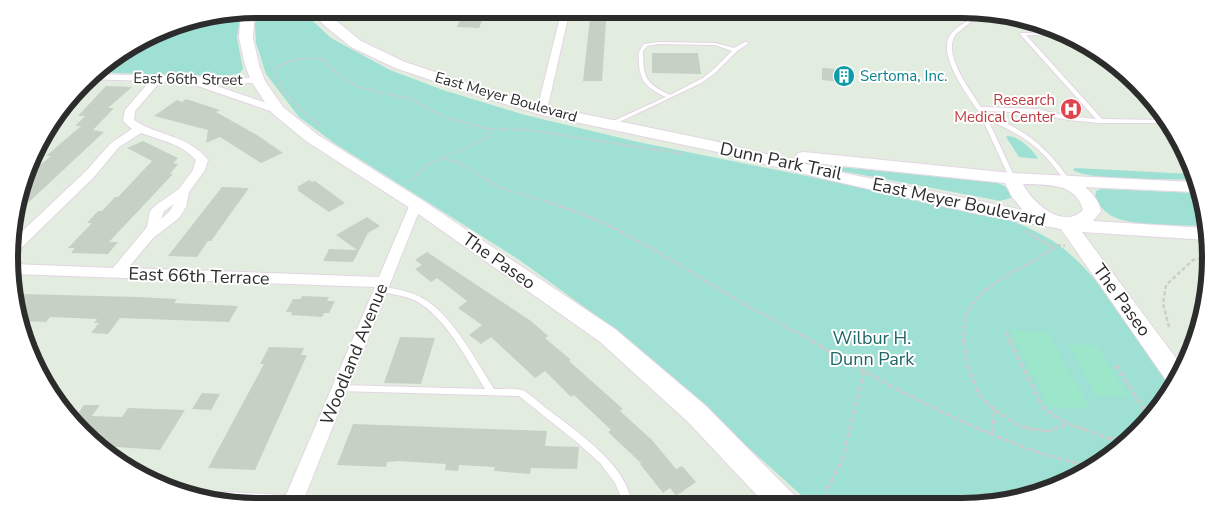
<svg xmlns="http://www.w3.org/2000/svg" width="1219" height="515" viewBox="0 0 1219 515" font-family="'Nunito Sans',sans-serif">
<style>
.green{fill:#9fe0d5}
.pitch{fill:#9ce6c9}
.building{fill:#c6d0c5}
.lines{fill:none;stroke-linecap:round;stroke-linejoin:round}
.lane-casing{stroke:#e3d5e4;stroke-width:2}
.street-casing{stroke:#e3d5e4;stroke-width:2}
.secondary-casing{stroke:#e3d5e4;stroke-width:2}
.path-far2{stroke:#ccc;stroke-width:2;stroke-dasharray:2.5 2;stroke-linecap:butt}
.path-far1{stroke:#ccc;stroke-width:2.5;stroke-dasharray:4 2.5;stroke-linecap:butt}
.path{stroke:#ccc;stroke-width:3;stroke-dasharray:5 3;stroke-linecap:butt}
.lane{fill:#fff;fill-rule:evenodd}
.street{fill:#fff;fill-rule:evenodd}
.secondary{fill:#fff;fill-rule:evenodd}
.labels{text-anchor:middle;stroke-width:4;stroke-linejoin:round;paint-order:stroke}
.far-culture-label{font-size:15px;fill:#0d838f;stroke:#fff;text-anchor:start}
.far-street-label{font-size:15px;fill:#2c2c2c;stroke:#fff}
.far-health-label{font-size:15px;fill:#be3a42;stroke:#fff;text-anchor:end}
.street-label{font-size:18px;fill:#2c2c2c;stroke:#fff}
.park-label{font-size:18px;fill:#1f6664;stroke:#fff}
.rim{fill:none;stroke:#2c2c2c;stroke-width:6}
</style>
<rect width="100%" height="100%" fill="#e3eddf"/>
<path class="green" d="M259,9H300L331,38L390,70L443,90L525,115L638,142L990,213C1012,220 1033,229 1053,241C1101,273 1138,340 1171,387L1159,409L1113,455L1057,487L994,504L812,505L627,338L518,259L334,143L299,117L266,74L256,43L255,23Z
M241,11L237,38L243,69L239,74L222,76L114,73L105,70L112,59L177,22Z
M1008,136C1018,136 1034,150 1038,159L1019,157L1006,137Z
M831,166L998,183L1006,187L1011,193V198L1000,201L990,199L831,169Z
M1075,168L1192,174L1193,180C1169,179 1089,181 1073,170Z
M1101,189L1197,193L1206,226C1181,225 1130,227 1110,215C1103,210 1099,205 1095,198L1096,191Z"/>
<path class="pitch" d="M1010,330L1047,332L1090,409L1048,407Z
M1068,344L1097,346L1128,396L1096,395Z"/>
<path class="building" d="M465,9H487L479,28L457,27Z
M591,9H605L603,21H606L602,81H583Z
M652,53H698L701,74L652,73Z
M822,68L838,69L839,82L822,80Z
M106,86L132,87L108,108H114L93,130L104,132L13,217V209L25,178L51,156H46L81,126H75L85,116H78Z
M186,99L220,110L216,112L257,135L283,153L261,163L220,137L206,143L208,130L154,116L177,100L182,102Z
M143,141L178,158L173,163L178,164L170,174H173L109,242H118L108,254L71,253L75,248H68L92,223H87L98,211H102L115,197H118L152,161L127,148Z
M309,180L312,182L315,181L345,203L329,212L297,190L299,189L297,187Z
M222,187L249,188L211,241H208L197,257L168,256Z
M367,217L380,226L368,233L353,262L323,261L329,249L357,250L336,235Z
M427,252L531,321L548,336L545,338L571,360L569,361L623,409L620,411L652,440L676,469L682,466L696,482L676,496L670,488L663,493L640,464L641,463L608,432L611,430L574,395L571,397L545,371L535,378L491,337L481,344L469,335L482,325L458,308L467,301L437,278L431,282L415,269L422,265L415,260Z
M22,294L137,297L177,299L174,303L238,306L229,322L120,318L108,334L91,333L99,323H94L97,319L50,317L46,322L19,321L13,306V298L18,299Z
M302,296L329,297L327,301H335L329,313H324L322,317L291,315L292,312H286L293,299H301Z
M400,337L435,338L421,384L384,383Z
M269,347L304,348L301,355H307L255,470L208,468L264,364H260Z
M202,393L220,394L211,410L192,409Z
M84,405H100L92,416L122,417L128,408L185,410L160,450L102,446L107,439L88,438L70,415L76,416Z
M353,424L547,431L545,446L579,447L577,469L531,468L530,474L494,471L495,467L459,465L458,471L445,470L446,464L399,461L387,462L386,467L337,465Z"/>
<g class="lines">
<g class="lane-casing">
<path id="lane" d="M979,12H983L956,34C941,53 971,91 981,107L1035,109L1068,116L1096,119L1020,34L1022,33L1062,34L1066,36L1026,35L1102,119L1164,120L1166,123H1101L1068,120L1035,113L983,111V112H979C968,96 939,57 949,37C954,27 971,20 979,12Z
M659,42L715,43L734,48L745,42L749,43L737,51L715,73L701,83L613,125H609V123L666,97C649,89 639,82 639,62C638,53 639,51 644,44ZM659,44L715,45L732,51L715,68L703,78L670,95C646,84 643,78 643,51L647,46Z
M984,114C1024,128 1047,147 1071,182L1070,183H1066C1043,149 1026,136 988,120L1015,178L1012,180L1010,179L981,116Z
M381,286C395,289 410,291 422,298C452,314 476,361 494,389C503,389 514,388 522,390C528,392 543,406 550,411C576,431 631,468 631,505H621V497L615,483L600,463L579,444L519,396L340,391L337,390L336,388L337,386L340,385L485,389C468,361 445,316 416,301C404,295 391,294 378,291L377,289L378,287Z"/>
</g>
<g class="street-casing">
<path id="street" d="M562,9H570L547,110L542,113L537,110Z
M91,74L258,78L263,81L261,83H208L281,108L282,110L277,113L273,112L195,85L194,82H160L135,111L134,120C157,136 189,135 208,160L205,170L189,192L186,207L179,218L153,238L128,268L379,277L410,204L416,200L422,204L305,496L331,497L338,500L341,506H258L215,499L217,495L224,492L286,495L375,287L13,274V264L113,268L147,227L150,211L156,205L179,189L193,170L196,160C182,144 161,140 141,133L119,147L94,177L18,251L13,252V240L86,171L111,143L132,129L123,121L125,110L150,81L86,79ZM174,204L169,212L161,219L164,211Z"/>
</g>
<g class="secondary-casing">
<path id="secondary" d="M255,9L253,38L259,65L265,81L283,107L318,135L422,200L615,329L706,406L795,496L799,505H766L688,422L599,341L410,208L306,141L272,113L251,81L245,65L239,38L240,23L243,11Z
M309,9H322L361,41L405,62L495,92L545,106L714,141L825,169L1023,210L1012,197L1005,183L804,162L798,161L796,157L798,153L804,152L1012,173L1194,182L1197,192H1195L1085,187C1093,194 1099,201 1101,211L1093,221L1206,228L1208,240L1082,232L1182,366L1172,384L1168,383L1061,229L974,213L825,179L713,151L542,115L485,98L395,68L351,47L325,26ZM1023,184C1046,185 1076,182 1083,210C1063,230 1032,203 1023,184Z"/>
</g>
<path class="path-far2" d="M429,14L447,11
M320,125C303,111 275,92 275,68C289,59 305,57 322,59L342,78L358,87L410,99L444,117L489,129L487,137L484,139L429,164L408,182
M489,129L528,130L683,154
M445,159L458,162L500,188L551,203"/>
<path class="path-far1" d="M547,202C611,220 667,258 724,292C753,310 784,325 814,342
M1025,231L1053,248
M1169,327L1163,304L1166,285L1193,260L1208,256
M1006,332L1011,342
M964,342C956,287 1024,272 1058,245L1065,246"/>
<path class="path" d="M812,341C880,382 952,420 1026,448C1047,456 1070,461 1092,467
M964,341L967,364L979,395L995,410L992,434
M1010,341L1043,408L1067,424
M1116,365L1146,412V421
M995,410L1018,425L1030,429L1048,431L1069,424L1111,439L1130,438
M825,505L827,489L842,460L864,372"/>
<use href="#lane" class="lane"/>
<use href="#street" class="street"/>
<use href="#secondary" class="secondary"/>
</g>
<defs>
<g id="building-disc" transform="scale(1.125)"><circle r="9.5" fill="#0f9aa8" stroke="#fff"/><path d="M-4-6H4V6H1V3H-1V6H-4ZM-2.5-4.3h1.7v1.8h-1.7ZM.8-4.3h1.7v1.8H.8ZM-2.5-1h1.7V.8h-1.7ZM.8-1h1.7V.8H.8Z" fill="#fff"/></g>
<g id="hospital-disc" transform="scale(1.125)"><circle r="9.5" fill="#e0444e" stroke="#fff"/><path d="M-5-5h3v3.5h4V-5h3V5h-3V1.5h-4V5h-3Z" fill="#fff"/></g>
</defs>
<g fill-rule="evenodd">
<use href="#building-disc" x="844" y="76"/>
<use href="#hospital-disc" x="1071" y="109"/>
</g>
<g class="labels">
<g class="far-culture-label">
<text x="860" y="81">Sertoma, Inc.</text>
</g>
<g class="far-street-label">
<text transform="translate(188 79) rotate(1)" y="5">East 66th Street</text>
<text transform="translate(506 97) rotate(16)" y="5">East Meyer Boulevard</text>
</g>
<g class="far-health-label">
<text x="1055" y="105">Research<tspan x="1055" dy="17">Medical Center</tspan></text>
</g>
<g class="street-label">
<text transform="translate(781 161) rotate(12)" y="6">Dunn Park Trail</text>
<text transform="translate(959 202) rotate(12)" y="6">East Meyer Boulevard</text>
<text transform="translate(499 261) rotate(35)" y="6">The Paseo</text>
<text transform="translate(199 276) rotate(2)" y="6">East 66th Terrace</text>
<text transform="translate(1122 300) rotate(54)" y="6">The Paseo</text>
<text transform="translate(354 354) rotate(-68)" y="6">Woodland Avenue</text>
</g>
<g class="park-label">
<text x="872" y="344">Wilbur H.<tspan x="872" dy="21">Dunn Park</tspan></text>
</g>
</g>
<path d="M0 0H1219V515H0ZM258 18H962A240 240 0 0 1 1202 258V258A240 240 0 0 1 962 498H258A240 240 0 0 1 18 258V258A240 240 0 0 1 258 18Z" fill="#fff" fill-rule="evenodd"/>
<path class="rim" d="M258 18H962A240 240 0 0 1 1202 258V258A240 240 0 0 1 962 498H258A240 240 0 0 1 18 258V258A240 240 0 0 1 258 18Z"/>
</svg>
